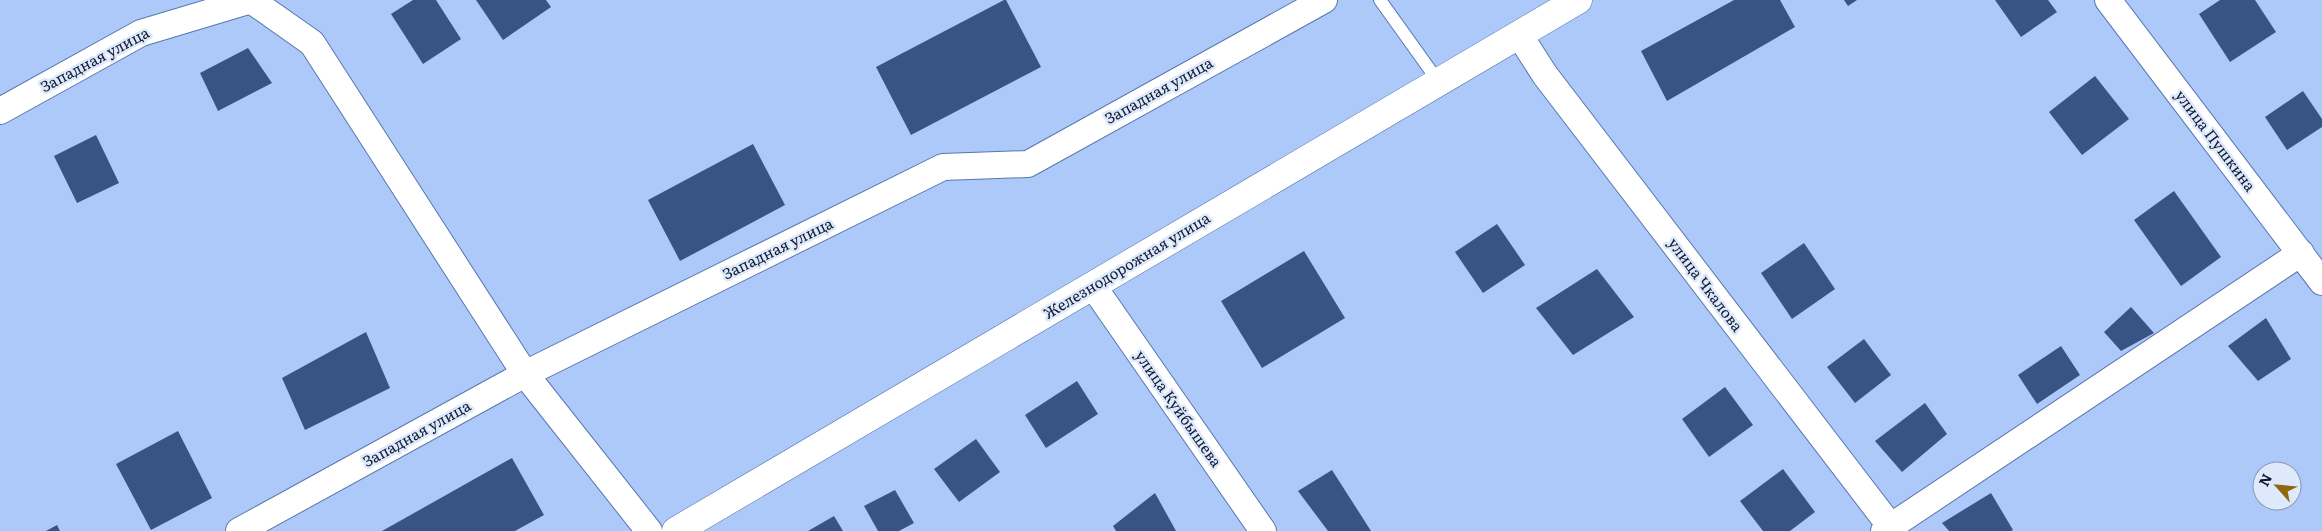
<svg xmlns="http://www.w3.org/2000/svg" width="2322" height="531" viewBox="0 0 2322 531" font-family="Literata,serif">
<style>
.building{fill:#385487}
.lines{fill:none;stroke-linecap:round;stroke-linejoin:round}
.service-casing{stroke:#5977af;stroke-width:14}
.minor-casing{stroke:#5977af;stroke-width:28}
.tertiary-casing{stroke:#5977af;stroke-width:29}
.service{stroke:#fff;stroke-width:12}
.minor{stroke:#fff;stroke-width:26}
.tertiary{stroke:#fff;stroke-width:28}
.labels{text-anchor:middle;stroke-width:5;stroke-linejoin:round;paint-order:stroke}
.street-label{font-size:15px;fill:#0f1a31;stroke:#dee9fc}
</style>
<rect width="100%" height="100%" fill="#adc9fa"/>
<path class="building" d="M413,0H436L461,39L423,64L391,14Z
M476,0H546L551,7L503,40Z
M1004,0H1006L1041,67L911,135L876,67Z
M1734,0H1780L1795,27L1667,101L1641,51Z
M1844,0H1857L1848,6Z
M1995,0H2048L2057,12L2021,37Z
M2220,0H2255L2276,32L2230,62L2199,14Z
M248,48L272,83L218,111L200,73Z
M2095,76L2129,119L2082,155L2049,112Z
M2303,91L2322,119V127L2287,150L2265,117Z
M96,135L119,183L77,203L54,156Z
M753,144L785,205L680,261L648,200Z
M2174,191L2221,257L2181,286L2134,220Z
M1497,224L1525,265L1483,293L1455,252Z
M1804,243L1835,289L1792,319L1761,273Z
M1304,251L1345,318L1262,368L1221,301Z
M1597,269L1634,317L1573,355L1536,308Z
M2131,307L2154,333L2121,351L2104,332Z
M2266,318L2291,359L2258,381L2228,346Z
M366,332L390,388L305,430L282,378Z
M1864,339L1891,375L1855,403L1827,367Z
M2061,346L2080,375L2037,404L2018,375Z
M1077,381L1098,414L1046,448L1025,415Z
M1725,387L1753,425L1709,457L1682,419Z
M1925,403L1947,434L1902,472L1875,441Z
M178,431L212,498L151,530L116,464Z
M976,439L1000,472L959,502L934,469Z
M512,458L544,515L515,531H382Z
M1783,469L1815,512L1790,531H1763L1740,501Z
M1332,470L1371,531H1328L1298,491Z
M895,490L914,523L899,531H878L864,506Z
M1155,493L1176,531H1116L1113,526Z
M1991,493L2013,530L2011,531H1949L1942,523Z
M834,516L843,531H808Z
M57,525L60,531H46Z"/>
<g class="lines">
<g class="service-casing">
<path id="service" d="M1380,0L1438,81"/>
</g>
<g class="minor-casing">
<path id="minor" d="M2108,0L2322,282
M1520,36L1545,75L1894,531
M0,111L141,33L251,0L312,43L525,374L649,531
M1093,286L1263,531
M239,531L525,374L943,167L1028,164L1324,0
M1884,531L2301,253"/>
</g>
<g class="tertiary-casing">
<path id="tertiary" d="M676,531L1578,0"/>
</g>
<use href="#service" class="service"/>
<use href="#minor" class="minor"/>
<use href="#tertiary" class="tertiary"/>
</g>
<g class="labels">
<g class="street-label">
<text transform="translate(95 60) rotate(-28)" y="5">Западная улица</text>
<text transform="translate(1159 91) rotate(-29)" y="5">Западная улица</text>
<text transform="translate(2215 141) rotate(53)" y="5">улица Пушкина</text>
<text transform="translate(778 249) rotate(-26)" y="5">Западная улица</text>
<text transform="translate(1127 266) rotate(-31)" y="5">Железнодорожная улица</text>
<text transform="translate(1705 285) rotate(53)" y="5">улица Чкалова</text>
<text transform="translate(1178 409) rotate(55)" y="5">улица Куйбышева</text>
<text transform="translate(417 434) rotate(-29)" y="5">Западная улица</text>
</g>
</g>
<g transform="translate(2277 486) rotate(297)"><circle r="24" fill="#dee9fc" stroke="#8b96ab"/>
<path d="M0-4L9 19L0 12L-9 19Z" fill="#8e680c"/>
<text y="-8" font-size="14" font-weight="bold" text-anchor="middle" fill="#0f1a31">N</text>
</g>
</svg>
